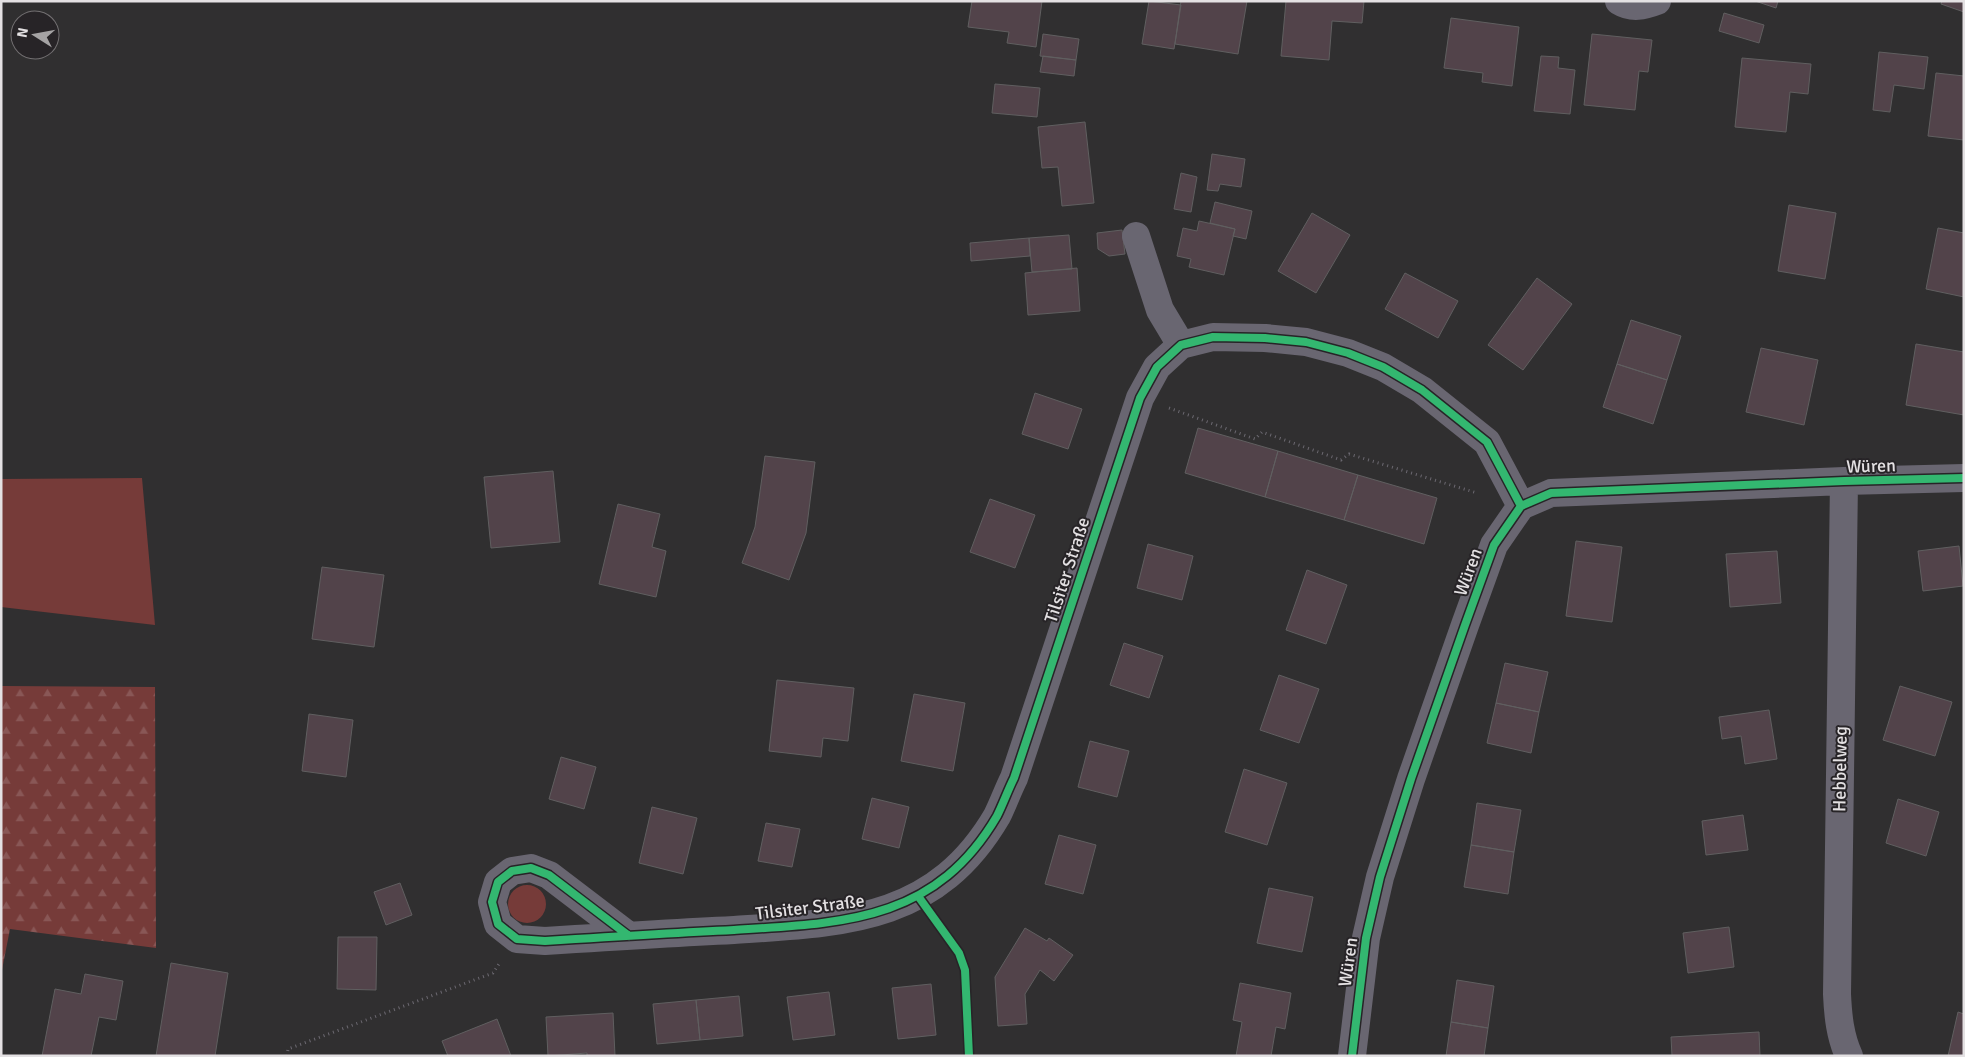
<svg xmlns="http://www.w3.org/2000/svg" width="1965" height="1057" viewBox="0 0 1965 1057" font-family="Signika,sans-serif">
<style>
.green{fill:#763b39}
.forest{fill:url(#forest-firs)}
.building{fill:#52434a;stroke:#605f60}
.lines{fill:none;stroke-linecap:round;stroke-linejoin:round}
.path{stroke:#6c6971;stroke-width:3;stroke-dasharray:1 4;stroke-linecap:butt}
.minor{stroke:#696671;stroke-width:28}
.cycleway-casing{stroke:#272427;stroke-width:11}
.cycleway{stroke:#33b770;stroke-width:8}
.labels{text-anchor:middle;stroke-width:4;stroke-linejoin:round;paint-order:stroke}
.street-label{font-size:18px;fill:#e4e1e3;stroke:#272427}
</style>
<defs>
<pattern id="forest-firs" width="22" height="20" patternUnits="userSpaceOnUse" patternTransform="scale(1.25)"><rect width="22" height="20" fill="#763b39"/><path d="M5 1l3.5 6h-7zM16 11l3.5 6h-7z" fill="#895756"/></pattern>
</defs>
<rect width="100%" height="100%" fill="#302f30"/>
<path class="green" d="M142,478L155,625L1,607V479Z
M508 904a19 19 0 1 1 38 0a19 19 0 1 1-38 0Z"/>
<path class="forest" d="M1,686L155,687L156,948L10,929L1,975Z"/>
<path class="building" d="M972,1H1042L1036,47L1007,43L1009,32L968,27Z
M1149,1L1181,5L1174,49L1142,44Z
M1181,1H1247L1238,54L1175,44Z
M1286,1H1364L1362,23L1332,21L1329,60L1281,56Z
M1755,1H1778L1776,8Z
M1942,1H1964V12L1941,4Z
M1724,13L1764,25L1759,43L1719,31Z
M1451,18L1519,27L1512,86L1482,82L1483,73L1444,68Z
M1043,34L1079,39L1076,60L1040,56Z
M1592,34L1652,40L1648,72L1639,71L1635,110L1584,105Z
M1879,52L1928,57L1924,89L1894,85L1890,112L1873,110Z
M1043,56L1076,60L1074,76L1040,72Z
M1541,56L1559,57L1558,68L1575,70L1570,114L1534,111Z
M1742,58L1811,64L1808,94L1790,92L1786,132L1735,127Z
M1936,73L1964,76V140L1928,136Z
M995,84L1040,88L1037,117L992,113Z
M1085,122L1094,203L1062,206L1058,167L1042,168L1038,127Z
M1212,154L1245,159L1241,187L1220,184L1218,191L1207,190Z
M1181,173L1197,177L1191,212L1174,209Z
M1215,202L1252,211L1246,239L1233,236L1235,229L1210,223Z
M1789,205L1836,213L1825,279L1778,271Z
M1312,213L1350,235L1316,293L1278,271Z
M1199,221L1235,229L1224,275L1189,267L1191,259L1177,256L1183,228L1197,231Z
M1938,228L1964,233V297L1926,289Z
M1122,230L1125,254L1109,256L1098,249L1097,233Z
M1069,235L1072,269L1032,272L1029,238Z
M1029,238L1030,256L971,261L970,243Z
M1077,268L1080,311L1028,315L1025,273Z
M1405,273L1458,301L1438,338L1385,309Z
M1537,278L1572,304L1523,370L1488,345Z
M1631,320L1681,336L1667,380L1617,364Z
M1916,344L1964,352V415L1906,405Z
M1761,348L1818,360L1804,425L1746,412Z
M1617,364L1667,380L1653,424L1603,407Z
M1035,393L1082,409L1068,449L1022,434Z
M1198,428L1278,451L1265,497L1185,473Z
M1278,451L1358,475L1344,520L1265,497Z
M765,456L815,462L806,533L789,580L742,563L755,527Z
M553,471L560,542L491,548L484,477Z
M1358,475L1437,498L1424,544L1344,520Z
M990,499L1035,515L1015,568L970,552Z
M618,504L660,514L652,547L666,551L656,597L599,584Z
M1576,541L1622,547L1612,622L1566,616Z
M1148,544L1193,556L1182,600L1137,588Z
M1959,546L1963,586L1923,591L1918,551Z
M1777,551L1781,603L1730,607L1726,554Z
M322,567L384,575L374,647L312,639Z
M1307,570L1347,585L1326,644L1286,630Z
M1124,643L1163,656L1149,698L1110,685Z
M1505,663L1548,672L1539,712L1496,703Z
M1279,675L1319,689L1299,743L1260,730Z
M777,680L854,688L848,741L823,738L821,757L769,751Z
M1900,686L1952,702L1935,756L1883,740Z
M914,694L965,703L953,771L901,761Z
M1496,703L1539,712L1531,753L1487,743Z
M1769,710L1777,759L1745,764L1741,736L1722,739L1719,717Z
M309,714L353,720L346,777L302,771Z
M1090,741L1129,751L1117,797L1078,787Z
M561,757L596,767L584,809L549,799Z
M1244,769L1287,783L1267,845L1225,832Z
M872,798L909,807L899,848L862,839Z
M1898,799L1939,812L1926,856L1886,843Z
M1477,803L1521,810L1514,852L1471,845Z
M652,807L697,818L683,874L639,863Z
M1743,815L1748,850L1706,855L1702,821Z
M766,823L800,829L792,867L758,861Z
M1059,835L1096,845L1083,894L1045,884Z
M1471,845L1514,852L1508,894L1464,887Z
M400,883L412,915L386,925L374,892Z
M1269,888L1313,897L1302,952L1257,943Z
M1729,927L1734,967L1688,973L1683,933Z
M1025,928L1047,941L1049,938L1073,955L1054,981L1040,970L1025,994L1027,1024L998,1026L995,977Z
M338,937H377L376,990L337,989Z
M171,963L228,973L215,1056H156Z
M85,974L123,981L116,1020L99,1017L91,1056H42L55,989L81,994Z
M1457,980L1494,986L1488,1028L1451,1022Z
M1240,983L1291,993L1285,1029L1276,1027L1271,1056H1236L1242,1022L1233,1020Z
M931,984L936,1035L898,1039L892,988Z
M829,992L835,1035L793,1040L787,997Z
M739,996L743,1036L700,1040L696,1000Z
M696,1000L700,1040L657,1044L653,1004Z
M1958,1012L1964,1014V1056H1948Z
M613,1013L615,1056H587V1053L548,1056L546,1017Z
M497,1019L511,1056H448L442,1041Z
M1451,1022L1488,1028L1484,1056H1446Z
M1759,1032L1760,1056H1672L1671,1037Z"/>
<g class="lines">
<path class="path" d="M1169,408L1255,439L1262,432L1341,460L1349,454L1477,493
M287,1056L288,1049L493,973L499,964"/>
<path class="minor" d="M1619,1C1632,9 1644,6 1657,1
M1136,236L1160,310L1181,345
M1844,481L1837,994C1838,1016 1840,1036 1849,1056
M629,936L549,875L531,868L512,871L498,882L492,902L498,924L517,939L545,941C608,937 671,933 734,930C843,923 935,922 997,816C1003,804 1008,790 1014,778L1140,398L1157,367L1181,345L1213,337L1265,338L1306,342L1348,353L1383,367L1422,390L1487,442L1521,506
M1352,1056L1366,938L1380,877L1411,779L1465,625L1494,545L1521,506L1551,493L1844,481L1964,478"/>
<g class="cycleway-casing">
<path id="cycleway" d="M918,896L959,953L965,970L969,1056
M629,936L549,875L531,868L512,871L498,882L492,902L498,924L517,939L545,941C608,937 671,933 734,930C843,923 935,922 997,816C1003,804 1008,790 1014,778L1140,398L1157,367L1181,345L1213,337L1265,338L1306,342L1348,353L1383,367L1422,390L1487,442L1521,506
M1352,1056L1366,938L1380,877L1411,779L1465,625L1494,545L1521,506L1551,493L1844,481L1964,478"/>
</g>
<use href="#cycleway" class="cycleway"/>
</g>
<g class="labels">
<g class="street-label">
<text transform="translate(1871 466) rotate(-2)" y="6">Würen</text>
<text transform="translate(1067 570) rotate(-72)" y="6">Tilsiter Straße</text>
<text transform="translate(1468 572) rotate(-70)" y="6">Würen</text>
<text transform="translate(1840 769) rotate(-89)" y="6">Hebbelweg</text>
<text transform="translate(810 907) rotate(-7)" y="6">Tilsiter Straße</text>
<text transform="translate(1348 962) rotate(-82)" y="6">Würen</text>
</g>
</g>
<rect width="1965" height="1057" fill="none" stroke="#e4e1e3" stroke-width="5"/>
<g transform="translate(35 35) rotate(281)"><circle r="24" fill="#272427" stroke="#737072"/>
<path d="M0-4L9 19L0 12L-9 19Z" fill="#a5a3a4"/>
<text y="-8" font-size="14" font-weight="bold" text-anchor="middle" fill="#e4e1e3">N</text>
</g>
</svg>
